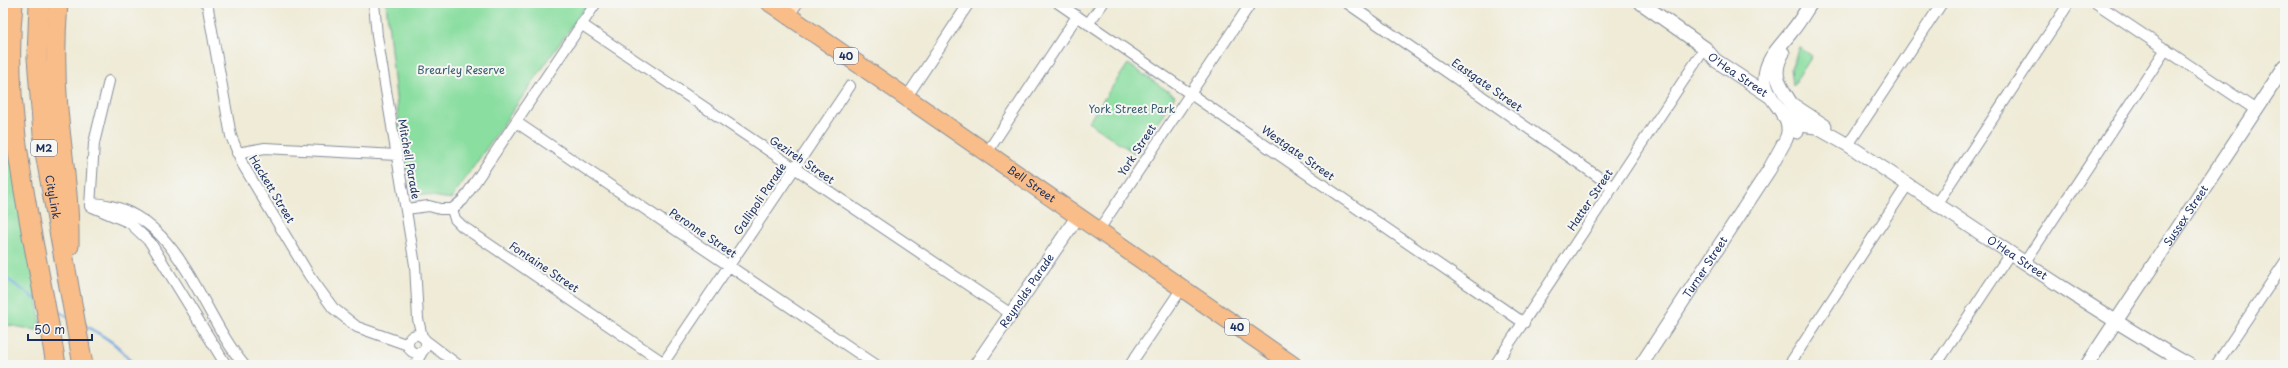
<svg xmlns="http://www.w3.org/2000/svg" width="2288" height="368" viewBox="0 0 2288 368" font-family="'Playpen Sans',sans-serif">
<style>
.green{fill:#8adea0;stroke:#52867f}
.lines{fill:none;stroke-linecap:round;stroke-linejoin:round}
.stream{stroke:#76a9e2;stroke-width:2.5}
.minor-casing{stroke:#858d9a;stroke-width:12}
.tertiary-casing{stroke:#858d9a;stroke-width:15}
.secondary-casing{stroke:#858d9a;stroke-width:16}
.trunk-casing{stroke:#858d9a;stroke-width:19}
.motorway-casing{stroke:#858d9a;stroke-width:21}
.minor{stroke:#fff;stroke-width:10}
.tertiary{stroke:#fff;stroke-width:13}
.secondary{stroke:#fce5cf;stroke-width:14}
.trunk{stroke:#f8bd88;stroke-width:17}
.motorway{stroke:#f8bd88;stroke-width:19}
.labels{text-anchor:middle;stroke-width:4;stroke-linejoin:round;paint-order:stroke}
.shield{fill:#f6f6f2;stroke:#5d6b8a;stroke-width:1}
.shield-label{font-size:10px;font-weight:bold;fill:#1b2f5e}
.park-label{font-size:11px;fill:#375b6e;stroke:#f6f6f2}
.street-label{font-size:11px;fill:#1b2f5e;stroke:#f6f6f2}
</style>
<rect width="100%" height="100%" fill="#f6f6f2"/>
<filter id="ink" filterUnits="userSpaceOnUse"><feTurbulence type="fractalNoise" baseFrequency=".025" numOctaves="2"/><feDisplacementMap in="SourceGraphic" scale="8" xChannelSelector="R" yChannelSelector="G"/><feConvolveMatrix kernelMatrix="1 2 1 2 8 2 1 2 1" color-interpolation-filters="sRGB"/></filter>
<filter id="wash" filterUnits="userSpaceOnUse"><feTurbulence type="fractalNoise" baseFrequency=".012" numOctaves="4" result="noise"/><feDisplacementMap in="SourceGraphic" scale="16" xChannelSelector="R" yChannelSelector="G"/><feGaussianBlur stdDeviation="0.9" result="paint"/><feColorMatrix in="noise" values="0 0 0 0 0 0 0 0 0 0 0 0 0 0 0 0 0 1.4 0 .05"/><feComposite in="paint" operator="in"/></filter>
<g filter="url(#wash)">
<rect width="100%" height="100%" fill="#efebd7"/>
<path class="green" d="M3,3H5L41,331L3,324Z
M386,3H588L451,199L419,194L411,185V176L403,163Z
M1799,47L1812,56L1793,86L1791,68Z
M1128,64L1175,96L1136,154L1088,122Z"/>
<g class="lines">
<path class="stream" d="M3,276L37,300
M54,309L67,316
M84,325C105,337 119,344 133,365"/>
</g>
</g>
<g filter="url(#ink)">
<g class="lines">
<g class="minor-casing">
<path id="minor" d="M207,3L231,136L243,165L309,275L333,308L357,327L408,345
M374,3L377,36L415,265L418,319L422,337
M1058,3L1524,323
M1347,3L1613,187
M2096,3L2256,110
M581,24L1011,314
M1088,24L1103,3
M109,81L94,143L90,206L130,223L150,242L226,365
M906,98L969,3
M516,122L876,365
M1848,145L1942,3
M237,153L265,148L397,155
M986,154L1077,16
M90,203C178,206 197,308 244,365
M1937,203L2069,3
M406,209L429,206L440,209H452L455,219L462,226L667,365
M452,209L463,200L596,3
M1098,231L1251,3
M2025,262L2166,49
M408 344a9 9 0 1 1 18 0a9 9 0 1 1-18 0Z
M425,340L458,365
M415,365L422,352
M662,365L850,86
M1130,365L1182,288
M1495,365L1705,48
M1789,365L1908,184
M1936,365L2011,252
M2216,365L2285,262"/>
</g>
<g class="tertiary-casing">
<g id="tertiary">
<path id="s1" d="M1641,3L1705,48L1715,60L1771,97"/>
<path d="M1783,53C1762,88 1804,99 1797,132"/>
<path d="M1793,105L1825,126"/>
<path id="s2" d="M1783,116L1793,124L1816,127L1848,145C1961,219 2072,298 2189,365"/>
<path id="s3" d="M976,365L1078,216"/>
<path id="s4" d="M1641,365L1769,170L1786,139C1797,116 1763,100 1765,78C1765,59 1781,46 1792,31C1799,23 1805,12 1811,3"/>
<path id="s5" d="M2087,365L2285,66"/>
</g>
</g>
<g class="secondary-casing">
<path id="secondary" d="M787,15L795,3"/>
</g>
<g class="trunk-casing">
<g id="trunk">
<path id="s6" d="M770,3L1293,365"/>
</g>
</g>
<g class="motorway-casing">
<g id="motorway">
<path d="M13,3C1,124 37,246 56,365"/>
<path id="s7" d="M39,3L37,58L44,147L83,365"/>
<path d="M58,3C55,38 55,74 58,109C62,155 70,200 69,246"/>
</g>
</g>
<use href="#minor" class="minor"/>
<use href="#tertiary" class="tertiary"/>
<use href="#secondary" class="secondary"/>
<use href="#trunk" class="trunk"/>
<use href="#motorway" class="motorway"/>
</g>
</g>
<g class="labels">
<g class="shield">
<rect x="834" y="48" width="24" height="16" rx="3"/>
<rect x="31" y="140" width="26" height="16" rx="3"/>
<rect x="1225" y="319" width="24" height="16" rx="3"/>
</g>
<g class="shield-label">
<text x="846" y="60">40</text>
<text x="44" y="152">M2</text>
<text x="1237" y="331">40</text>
</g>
<g class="park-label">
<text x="461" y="74">Brearley Reserve</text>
<text x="1132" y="113">York Street Park</text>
</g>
<g class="street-label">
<text dy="4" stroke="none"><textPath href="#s1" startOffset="121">O'Hea Street</textPath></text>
<text transform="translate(1487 85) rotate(35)" y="4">Eastgate Street</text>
<text transform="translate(1137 150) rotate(-57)" y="4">York Street</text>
<text transform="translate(1298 153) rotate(35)" y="4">Westgate Street</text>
<text transform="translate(409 159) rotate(80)" y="4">Mitchell Parade</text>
<text transform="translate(802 160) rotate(34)" y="4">Gezireh Street</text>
<text dy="4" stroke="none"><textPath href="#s6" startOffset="318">Bell Street</textPath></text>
<text transform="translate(272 189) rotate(59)" y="4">Hackett Street</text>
<text dy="4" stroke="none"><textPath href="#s7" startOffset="195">CityLink</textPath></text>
<text transform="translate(760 199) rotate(-56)" y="4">Gallipoli Parade</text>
<text transform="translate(1590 200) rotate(-56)" y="4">Hatter Street</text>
<text dy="4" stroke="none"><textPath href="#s5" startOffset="179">Sussex Street</textPath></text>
<text transform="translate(703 233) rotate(34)" y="4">Peronne Street</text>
<text dy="4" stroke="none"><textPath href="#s2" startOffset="276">O'Hea Street</textPath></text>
<text transform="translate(544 267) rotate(34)" y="4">Fontaine Street</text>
<text dy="4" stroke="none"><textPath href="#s4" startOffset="117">Turner Street</textPath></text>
<text dy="4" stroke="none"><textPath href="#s3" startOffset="90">Reynolds Parade</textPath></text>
</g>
</g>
<rect width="2288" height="368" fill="none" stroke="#f6f6f2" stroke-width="16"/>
<path d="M28 334v6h64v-6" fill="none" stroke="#1b2f5e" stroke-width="2"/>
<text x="34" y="334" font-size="12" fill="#1b2f5e" stroke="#f6f6f2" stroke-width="3" paint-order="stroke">50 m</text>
</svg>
